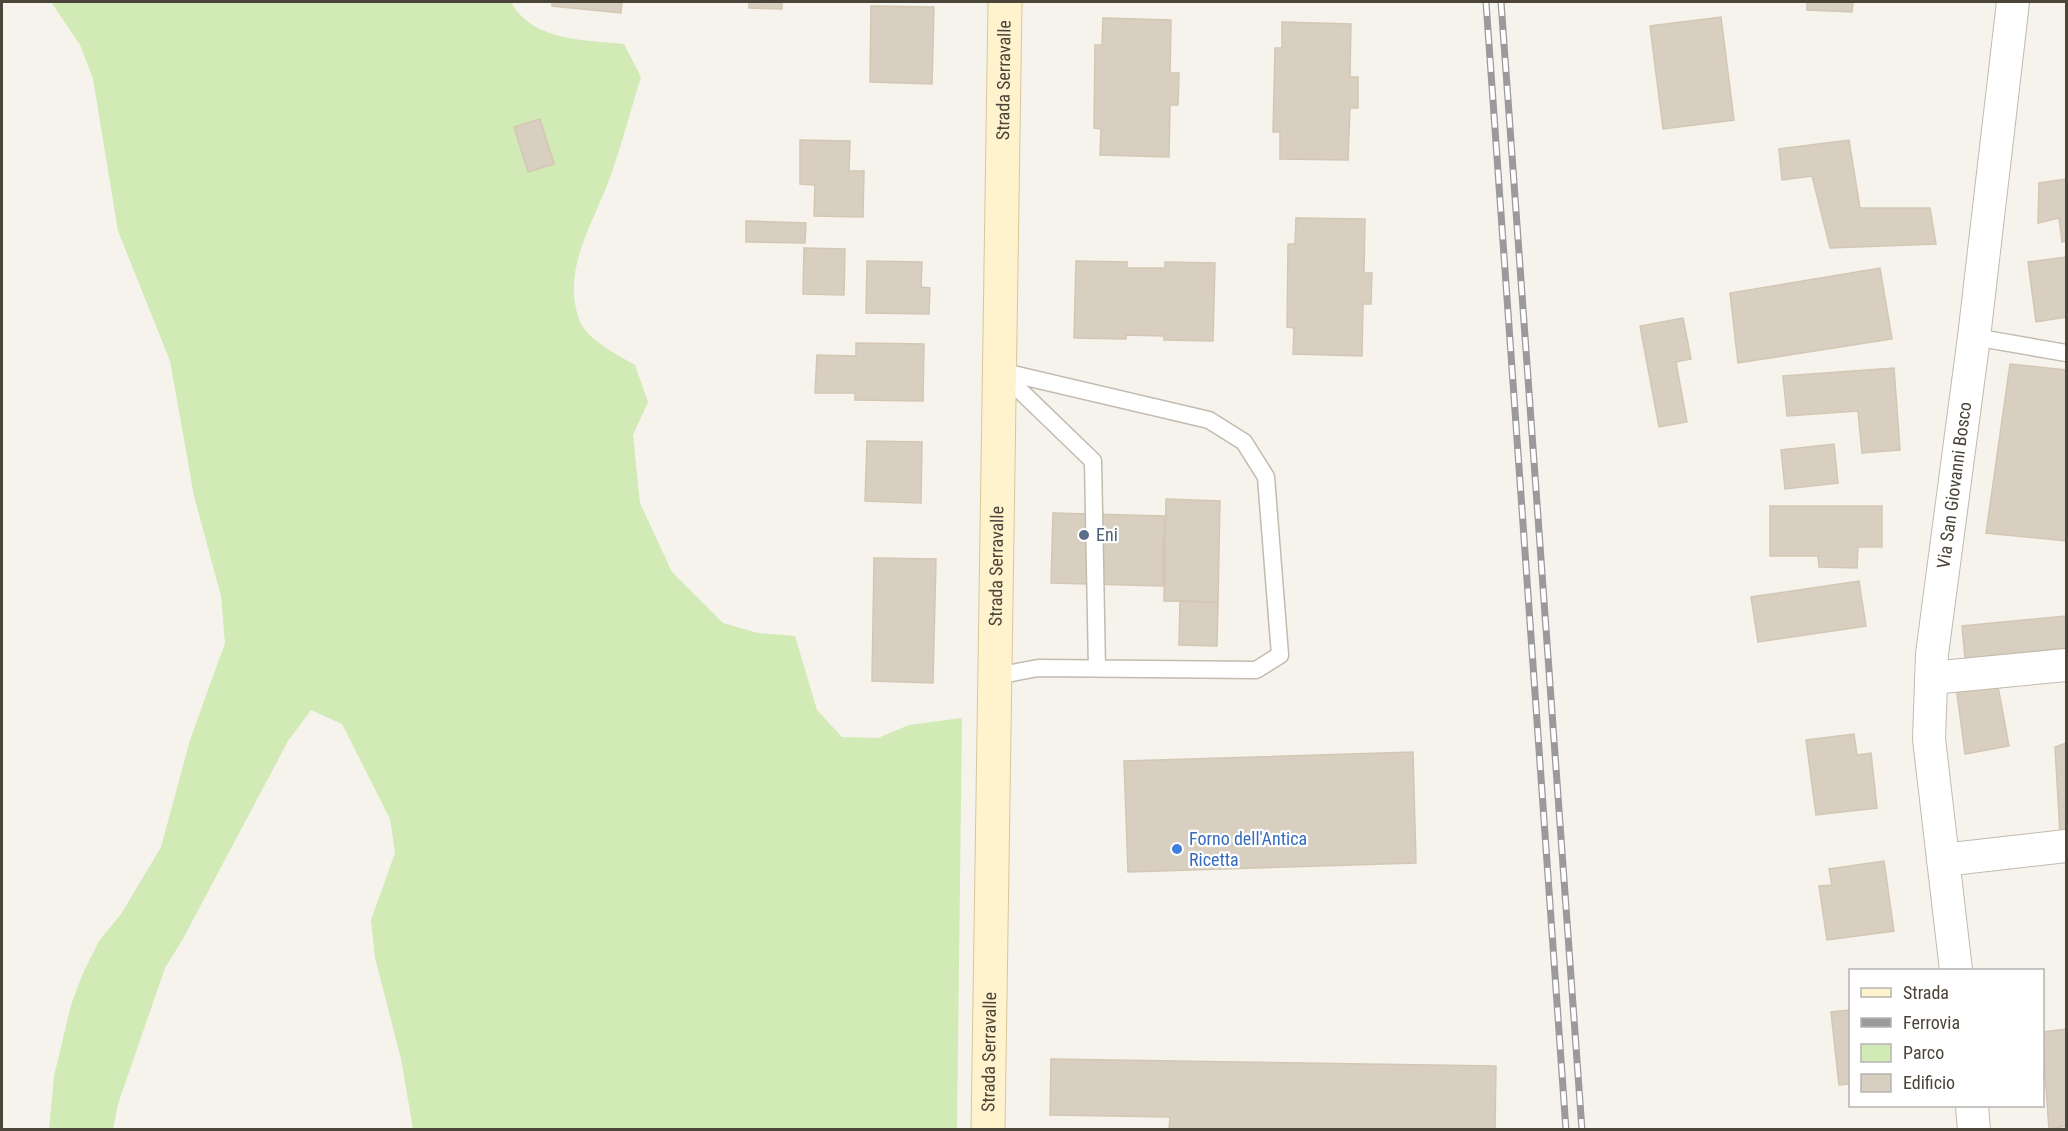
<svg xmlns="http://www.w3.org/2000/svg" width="2068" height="1131" viewBox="0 0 2068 1131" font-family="'Roboto Condensed',sans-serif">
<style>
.green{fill:#d2eab5}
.building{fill:#d8cfc1;stroke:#d3c7b4;stroke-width:1.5}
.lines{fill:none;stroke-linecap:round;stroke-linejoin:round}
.lane-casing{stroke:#c2bbae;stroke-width:19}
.street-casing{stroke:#c2bbae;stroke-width:34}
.secondary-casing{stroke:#d6c79b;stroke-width:35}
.lane{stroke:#fff;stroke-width:16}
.street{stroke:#fff;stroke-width:32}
.secondary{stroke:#fff3cd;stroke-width:33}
.rail-casing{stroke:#9a9a9a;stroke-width:7}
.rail{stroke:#fff;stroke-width:4.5;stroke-dasharray:14;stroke-linecap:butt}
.service-dot{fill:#5c6f8a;stroke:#fff;stroke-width:2}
.shop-dot{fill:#3f7fe0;stroke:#fff;stroke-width:2}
.labels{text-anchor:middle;stroke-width:4.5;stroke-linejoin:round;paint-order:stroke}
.street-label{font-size:18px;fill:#4b4439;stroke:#fff}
.service-label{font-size:18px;fill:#4e5e75;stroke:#fff;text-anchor:start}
.shop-label{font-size:18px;fill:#366cbe;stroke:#fff;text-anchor:start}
</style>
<rect width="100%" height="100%" fill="#f6f3ec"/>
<path class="green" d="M51,2H511C532,41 584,40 624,44L641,77C630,112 621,148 608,183C591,227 562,271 579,319C585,339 618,355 635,365L648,402L633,435L640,503L672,572L723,623L758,633L795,636L817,710L842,737L878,738L909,725L962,718L957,1129H413L401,1059L375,958L371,920L395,853L390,819L342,724L311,710L288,741L184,937L165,968L118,1104L113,1129L49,1130L54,1076L71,1005L83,973L99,941L121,914L161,847L190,740L225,643L221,596L194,496L170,361L118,231L93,79L80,45Z"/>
<path class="building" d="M552,2H622L621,13L552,6Z
M749,2H782V9L749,8Z
M1807,2H1853L1852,12L1807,10Z
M871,6L934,7L932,84L870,82Z
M1721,17L1734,120L1663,129L1650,26Z
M1103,18L1171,20L1170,73H1179L1178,105H1170L1169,157L1100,155L1101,129L1094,128L1095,45H1102Z
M1282,22L1351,24L1350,77H1358V108H1350L1348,160L1280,159V132H1273L1275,48H1282Z
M540,119L554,164L528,172L514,127Z
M800,140L850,141L849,171H864L863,217L814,216L815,185L800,184Z
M1849,140L1860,208H1930L1936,244L1830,248L1812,176L1782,180L1779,149Z
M2066,179V241L2062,242L2059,218L2038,223L2039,183Z
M1296,218L1365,219L1364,273H1372L1371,304H1363L1362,356L1293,354L1294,328L1287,327L1288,244H1295Z
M746,221L806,223L805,243L746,242Z
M804,248L845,249L844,295L803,294Z
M2066,257V317L2036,322L2028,262Z
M867,261L922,262L921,287L930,288L929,314L866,313Z
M1076,261L1127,262V268H1165V262L1215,263L1213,341L1164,340V336L1126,335V339L1074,338Z
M1880,268L1892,339L1738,363L1730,293Z
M1683,318L1691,359L1676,362L1687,422L1659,427L1640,326Z
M856,343L924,344L923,401L855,400V393H815L817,355L856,356Z
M2010,364L2066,370V541L1986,533Z
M1894,368L1900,450L1862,453L1858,411L1787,416L1783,376Z
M867,441L922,442L921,503L865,501Z
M1834,444L1838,483L1785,489L1781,450Z
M1166,499L1220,501L1218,602L1164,601Z
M1770,506H1882V547H1858L1857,568L1819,567L1818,556H1770Z
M1053,513L1164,516L1163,586L1051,583Z
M874,558L936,559L933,683L872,681Z
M1859,581L1866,626L1758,642L1751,597Z
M1180,601L1218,602L1217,646L1179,645Z
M2066,616V648L1965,658L1962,626Z
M1997,681L2009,746L1965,754L1956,686Z
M1854,734L1857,755L1871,753L1877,808L1816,815L1806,740Z
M2066,743V833L2060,834L2055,747Z
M1413,752L1416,863L1128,872L1124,761Z
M1884,861L1894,931L1827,940L1819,886L1832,885L1829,869Z
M1850,1010V1084L1839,1085L1831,1012Z
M2066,1029V1126L2049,1129L2042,1032Z
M1051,1059L1496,1066L1495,1130H1169L1170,1117L1050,1115Z"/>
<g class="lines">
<g class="lane-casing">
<path id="lane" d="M1974,337L2066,353
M1001,372L1093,461L1097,669
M996,676L1038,668L1256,670L1280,655L1266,477L1244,442L1209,420L1000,371"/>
</g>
<g class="street-casing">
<g id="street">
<path d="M1931,678L2066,665"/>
<path d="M1943,860L2066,846"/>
<path id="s1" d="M1956,970L1929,739L1932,654L1974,337L2013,2"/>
<path d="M1972,1106L1974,1130"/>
</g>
</g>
<g class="secondary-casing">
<g id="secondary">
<path id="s2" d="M988,1130L1005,2"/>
</g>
</g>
<use href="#lane" class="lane"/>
<use href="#street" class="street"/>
<use href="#secondary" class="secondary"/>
<g class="rail-casing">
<path id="rail" d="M1486,2L1566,1130
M1501,2L1582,1130"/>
</g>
<use href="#rail" class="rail"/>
</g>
<circle class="service-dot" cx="1084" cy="535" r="6"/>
<circle class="shop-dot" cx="1177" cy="849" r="6"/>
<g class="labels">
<g class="street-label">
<text dy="6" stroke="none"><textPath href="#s2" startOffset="1050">Strada Serravalle</textPath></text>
<text dy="6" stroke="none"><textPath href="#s1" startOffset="488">Via San Giovanni Bosco</textPath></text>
<text dy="6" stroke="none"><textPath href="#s2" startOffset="564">Strada Serravalle</textPath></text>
<text dy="6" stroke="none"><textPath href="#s2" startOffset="78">Strada Serravalle</textPath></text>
</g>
<g class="service-label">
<text x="1096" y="541">Eni</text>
</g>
<g class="shop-label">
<text x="1189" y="845">Forno dell'Antica<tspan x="1189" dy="21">Ricetta</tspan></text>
</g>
</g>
<rect width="2068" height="1131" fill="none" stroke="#4b4439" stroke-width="6"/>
<rect x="1849" y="969" width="195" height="138" fill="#ffffff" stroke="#b7b4b0" stroke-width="1.5"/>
<rect x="1861" y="988" width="30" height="9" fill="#fff3cd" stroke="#b7b4b0" stroke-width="1.5"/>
<text x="1903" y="999" font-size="18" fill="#4b4439">Strada</text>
<rect x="1861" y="1018" width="30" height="9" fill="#9a9a9a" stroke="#b7b4b0" stroke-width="1.5"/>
<text x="1903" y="1029" font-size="18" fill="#4b4439">Ferrovia</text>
<rect x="1861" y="1044" width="30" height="18" fill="#d2eab5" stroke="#b7b4b0" stroke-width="1.5"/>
<text x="1903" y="1059" font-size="18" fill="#4b4439">Parco</text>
<rect x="1861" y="1074" width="30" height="18" fill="#d8cfc1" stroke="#b7b4b0" stroke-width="1.5"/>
<text x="1903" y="1089" font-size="18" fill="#4b4439">Edificio</text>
</svg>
